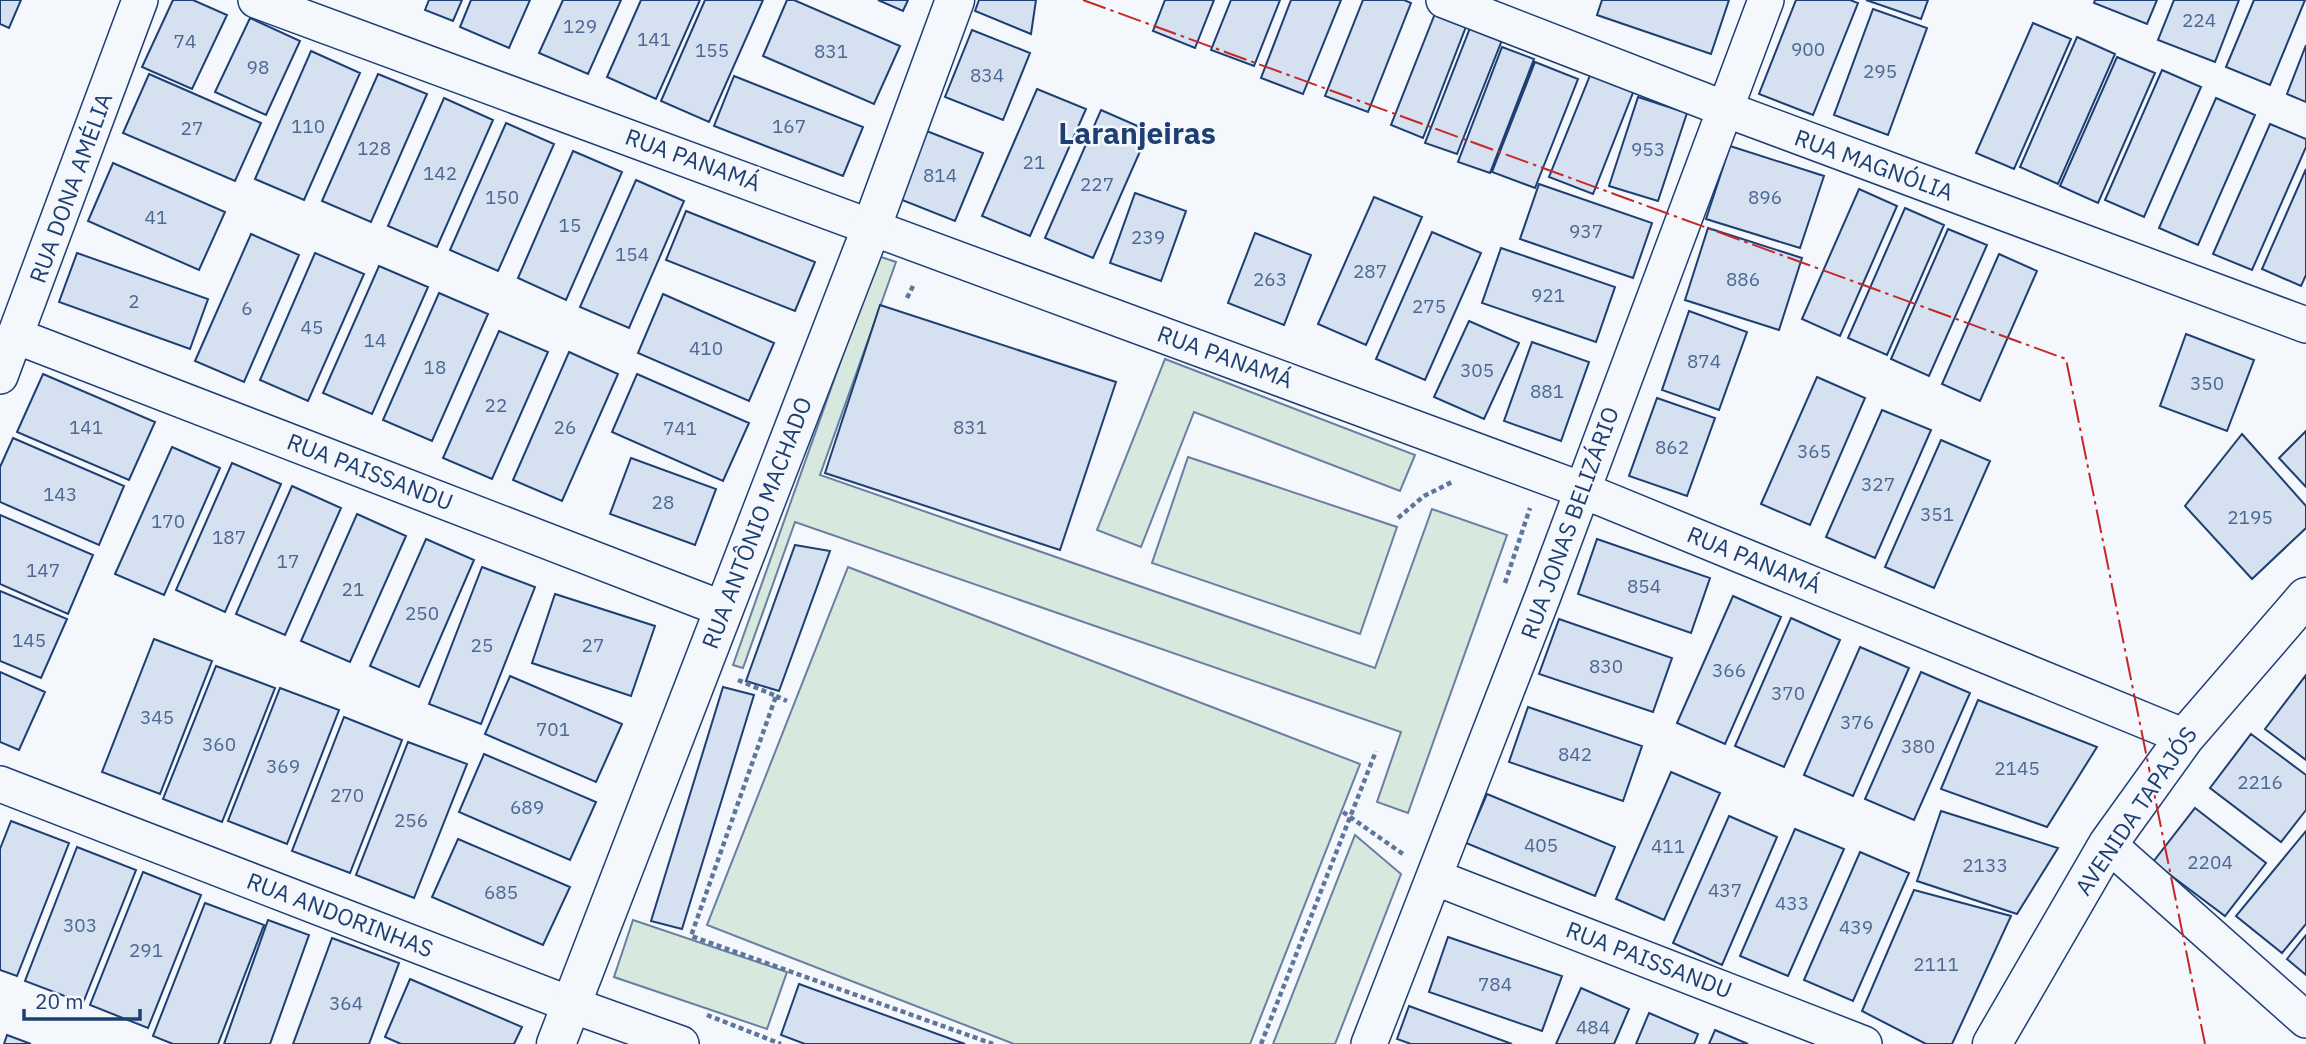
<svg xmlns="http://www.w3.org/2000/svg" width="2306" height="1044" viewBox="0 0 2306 1044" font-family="'IBM Plex Sans',sans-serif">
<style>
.green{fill:#d7e8df;stroke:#687fa3;stroke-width:2}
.building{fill:#d5e0f0;stroke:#1d3f73;stroke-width:2}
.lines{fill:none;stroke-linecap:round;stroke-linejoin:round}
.minor-casing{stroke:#1d3f73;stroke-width:38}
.tertiary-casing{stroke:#1d3f73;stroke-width:41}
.secondary-casing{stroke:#1d3f73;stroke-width:41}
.path{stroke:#5e769c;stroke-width:4.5;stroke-dasharray:5 3.5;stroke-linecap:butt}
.minor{stroke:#f4f7fb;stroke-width:35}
.tertiary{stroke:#f4f7fb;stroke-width:38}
.secondary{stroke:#f4f7fb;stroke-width:38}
.power{stroke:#c62828;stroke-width:2;stroke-dasharray:24 5 3.5 5;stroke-linecap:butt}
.labels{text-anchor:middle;stroke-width:5;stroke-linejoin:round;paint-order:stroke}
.number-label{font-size:19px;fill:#4b6792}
.street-label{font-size:23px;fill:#1d3f73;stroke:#f4f7fb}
.district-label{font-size:30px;font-weight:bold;fill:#1d3f73;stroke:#f4f7fb}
</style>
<rect width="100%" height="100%" fill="#f4f7fb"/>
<path class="green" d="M878,256L896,262L820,475L1375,668L1432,509L1507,535L1408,813L1377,802L1401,732L795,522L743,668L733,665Z
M1165,359L1415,455L1400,491L1194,412L1141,547L1097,530Z
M1188,457L1397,527L1360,634L1152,563Z
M848,567L1360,764L1250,1044H1014L707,925Z
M1355,835L1401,874L1335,1044H1273Z
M633,920L787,972L767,1029L614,977Z"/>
<path class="building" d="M0,0H21L9,28L0,24Z
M173,0H193L227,15L192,89L142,67Z
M429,0H462L453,21L425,10Z
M471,0H530L509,48L460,27Z
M563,0H621L588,74L539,53Z
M641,0H700L656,99L607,77Z
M705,0H763L709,122L661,101Z
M787,0H794L900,46L874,104L763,56Z
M878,0H908L903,11Z
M979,0H1036L1031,34L975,11Z
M1165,0H1214L1195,48L1153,31Z
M1231,0H1280L1254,66L1211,50Z
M1291,0H1341L1303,94L1261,78Z
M1363,0H1404L1411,3L1368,112L1325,96Z
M1602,0H1729L1711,54L1597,15Z
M1796,0H1850L1858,3L1813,115L1759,94Z
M1866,0H1928L1921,19Z
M2095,0H2157L2147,24L2094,3Z
M2174,0H2239L2215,62L2158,40Z
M2254,0H2305L2270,85L2226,67Z
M1873,9L1927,28L1888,135L1834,115Z
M1436,11L1467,24L1423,138L1391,125Z
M250,18L300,41L266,115L215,92Z
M2033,23L2071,39L2014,169L1976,153Z
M1470,28L1502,40L1457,154L1425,143Z
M972,30L1030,53L1003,120L945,97Z
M2077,37L2115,54L2058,184L2020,167Z
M2306,45V102L2287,94Z
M1502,47L1534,59L1490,173L1458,162Z
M311,51L360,73L304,200L255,179Z
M2117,57L2155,73L2098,203L2060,186Z
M1535,62L1578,79L1535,188L1492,172Z
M1593,68L1636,85L1593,194L1549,177Z
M2162,70L2201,87L2144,217L2105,200Z
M149,74L261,123L235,181L123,133Z
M378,74L427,94L371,222L322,201Z
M734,76L863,127L843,176L714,126Z
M1037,89L1086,109L1030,236L982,216Z
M1638,97L1687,113L1658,201L1609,186Z
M444,98L493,120L437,247L388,226Z
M2216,98L2255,115L2198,245L2159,228Z
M1101,110L1149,131L1093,258L1045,238Z
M506,123L554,144L498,271L450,250Z
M2270,124L2306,139V147L2252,270L2213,254Z
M924,130L983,153L955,221L897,198Z
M1730,146L1824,176L1800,248L1706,219Z
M573,151L622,172L566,300L518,278Z
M113,163L225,212L199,270L88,221Z
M2306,169V275L2301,286L2262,269Z
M636,180L684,201L629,328L580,307Z
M1539,184L1652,223L1633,278L1520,239Z
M1859,189L1897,206L1840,336L1802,319Z
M1135,193L1186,211L1161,281L1110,263Z
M1374,197L1422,217L1366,345L1318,324Z
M1905,208L1944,225L1887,355L1848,338Z
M686,211L815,262L795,311L666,260Z
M1708,228L1802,258L1779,330L1685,300Z
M1948,229L1987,245L1929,376L1891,359Z
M1432,232L1481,253L1425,380L1376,359Z
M1255,233L1311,255L1284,325L1228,303Z
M251,234L299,255L244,382L195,361Z
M1501,248L1615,287L1596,342L1482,303Z
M77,253L208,299L190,349L59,302Z
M315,253L364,274L308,401L260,380Z
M1999,254L2037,271L1980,401L1942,384Z
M379,266L428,287L372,414L323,393Z
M439,293L488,314L432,441L383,420Z
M663,294L774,343L749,401L638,353Z
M880,305L1116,382L1060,550L825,473Z
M1689,311L1747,332L1719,410L1662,390Z
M1469,321L1519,343L1484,419L1434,397Z
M499,331L548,352L492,479L443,458Z
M2186,334L2254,360L2227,431L2160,406Z
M1532,342L1589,362L1561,441L1504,421Z
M569,352L618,374L562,501L513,480Z
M43,374L155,422L129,480L17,432Z
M637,374L749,423L723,481L612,432Z
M1817,377L1865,398L1810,525L1761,504Z
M1657,398L1715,418L1687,496L1629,476Z
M1882,410L1931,430L1875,558L1826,537Z
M2306,431V487L2279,458Z
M2242,434L2306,506V528L2252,579L2185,506Z
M13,438L124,486L99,545L0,502V467Z
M1941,440L1990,461L1934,588L1885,567Z
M172,447L220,468L164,595L115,574Z
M631,458L716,489L695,545L610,514Z
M232,463L281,484L225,612L176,590Z
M292,486L341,508L285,635L236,614Z
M357,514L406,536L350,662L301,641Z
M0,515L93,555L68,614L0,584Z
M426,539L474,560L419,687L370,666Z
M1597,539L1710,578L1691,633L1578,594Z
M795,545L830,551L779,691L746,681Z
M482,567L535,587L481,724L429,704Z
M0,591L67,619L41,678L0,661Z
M555,594L655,626L631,696L532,663Z
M1733,596L1781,617L1725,744L1677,723Z
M1791,618L1840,640L1784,767L1735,746Z
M1559,619L1672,658L1653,712L1539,674Z
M154,639L212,661L160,794L102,772Z
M1860,647L1909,668L1853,796L1804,775Z
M216,666L275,688L222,822L163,799Z
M0,672L45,692L19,750L0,742Z
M1921,672L1970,693L1914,820L1865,799Z
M2306,675V760L2265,729Z
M510,676L622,724L596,782L485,734Z
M723,687L754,695L682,929L651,921Z
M280,688L339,710L287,844L228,821Z
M1978,700L2097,747L2047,827L1941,789Z
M1528,707L1642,746L1623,801L1509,762Z
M344,717L402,740L350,873L292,851Z
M2251,734L2306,775V810L2281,842L2210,788Z
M408,742L467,764L414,898L356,875Z
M484,754L596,802L570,860L459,812Z
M1671,772L1720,793L1664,920L1616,899Z
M1487,794L1615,847L1595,896L1466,843Z
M2195,808L2266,863L2225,916L2153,862Z
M1941,811L2058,848L2017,914L1917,881Z
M1729,816L1777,837L1722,965L1673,943Z
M11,821L69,843L17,976L0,970V849Z
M1795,829L1844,849L1788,976L1740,956Z
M2306,831V924L2282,953L2236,916Z
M458,839L570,887L543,945L432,897Z
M77,847L136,870L83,1003L25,981Z
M1860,852L1909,873L1853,1001L1804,980Z
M143,872L201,895L148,1028L90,1005Z
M1914,890L2011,916L1952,1044H1926L1862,1011Z
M205,903L264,925L218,1044H173L153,1036Z
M268,920L309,935L270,1044H224Z
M2306,935V975L2287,959Z
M1448,937L1562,976L1542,1031L1429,992Z
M332,938L399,963L369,1044H293Z
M410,979L522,1027L514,1044H401L385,1037Z
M799,984L965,1044H805L781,1035Z
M1581,988L1629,1009L1614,1044H1556Z
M1409,1006L1512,1044H1411L1397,1039Z
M1649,1013L1698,1034L1694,1044H1636Z
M1715,1030L1748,1044H1709Z
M7,1035L31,1044H4Z"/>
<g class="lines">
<g class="minor-casing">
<path id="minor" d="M256,0L1582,490L2185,737
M1444,0L1725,109L2306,325
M16,336L723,609
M0,376L140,0
M0,784L572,1005L681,1044
M2108,844L2306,1020
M1434,877L1864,1044
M1369,1044L1543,596L1766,0"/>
</g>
<g class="tertiary-casing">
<path id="tertiary" d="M556,1044L872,226L955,0"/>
</g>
<g class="secondary-casing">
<path id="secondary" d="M1992,1044L2108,844L2185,737L2306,597"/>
</g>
<path class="path" d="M907,298L914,284
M1398,518L1424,496L1452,482
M1505,583L1530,508
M738,680L776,696L691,936L993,1044
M776,696L787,701
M1343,812L1403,854
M707,1015L781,1044
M1261,1044L1376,751"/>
<use href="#minor" class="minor"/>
<use href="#tertiary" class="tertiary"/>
<use href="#secondary" class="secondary"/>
<path class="power" d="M1083,0L2066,359L2205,1044"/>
</g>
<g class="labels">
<g class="number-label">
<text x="2199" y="27">224</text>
<text x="580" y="33">129</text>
<text x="654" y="46">141</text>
<text x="185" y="48">74</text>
<text x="1808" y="56">900</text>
<text x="712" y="57">155</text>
<text x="831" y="58">831</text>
<text x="258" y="74">98</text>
<text x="1880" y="78">295</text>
<text x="987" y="82">834</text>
<text x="308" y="133">110</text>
<text x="789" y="133">167</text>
<text x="192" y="135">27</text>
<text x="374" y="155">128</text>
<text x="1648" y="156">953</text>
<text x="1034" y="169">21</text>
<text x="440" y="180">142</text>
<text x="940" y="182">814</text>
<text x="1097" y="191">227</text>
<text x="502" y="204">150</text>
<text x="1765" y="204">896</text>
<text x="156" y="224">41</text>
<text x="570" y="232">15</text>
<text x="1586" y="238">937</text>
<text x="1148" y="244">239</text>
<text x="632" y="261">154</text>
<text x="1370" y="278">287</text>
<text x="1270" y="286">263</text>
<text x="1743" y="286">886</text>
<text x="1548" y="302">921</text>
<text x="134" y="308">2</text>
<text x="1429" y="313">275</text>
<text x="247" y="315">6</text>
<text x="312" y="334">45</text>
<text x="375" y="347">14</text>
<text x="706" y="355">410</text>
<text x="1704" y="368">874</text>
<text x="435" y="374">18</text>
<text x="1477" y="377">305</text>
<text x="2207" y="390">350</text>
<text x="1547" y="398">881</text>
<text x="496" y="412">22</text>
<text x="86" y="434">141</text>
<text x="565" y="434">26</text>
<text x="970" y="434">831</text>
<text x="680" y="435">741</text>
<text x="1672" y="454">862</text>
<text x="1814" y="458">365</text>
<text x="1878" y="491">327</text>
<text x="60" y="501">143</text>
<text x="663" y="509">28</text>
<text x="1937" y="521">351</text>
<text x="2250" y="524">2195</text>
<text x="168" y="528">170</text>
<text x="229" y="544">187</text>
<text x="288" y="568">17</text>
<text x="43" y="577">147</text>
<text x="1644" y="593">854</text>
<text x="353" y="596">21</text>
<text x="422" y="620">250</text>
<text x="29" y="647">145</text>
<text x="482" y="652">25</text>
<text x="593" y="652">27</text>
<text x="1606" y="673">830</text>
<text x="1729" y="677">366</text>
<text x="1788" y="700">370</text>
<text x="157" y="724">345</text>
<text x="1857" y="729">376</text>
<text x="553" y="736">701</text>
<text x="219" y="751">360</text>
<text x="1918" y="753">380</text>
<text x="1575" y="761">842</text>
<text x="283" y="773">369</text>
<text x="2017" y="775">2145</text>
<text x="2260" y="789">2216</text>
<text x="347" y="802">270</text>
<text x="527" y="814">689</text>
<text x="411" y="827">256</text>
<text x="1541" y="852">405</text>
<text x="1668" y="853">411</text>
<text x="2210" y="869">2204</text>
<text x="1985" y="872">2133</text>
<text x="1725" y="897">437</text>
<text x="501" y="899">685</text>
<text x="1792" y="910">433</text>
<text x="80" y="932">303</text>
<text x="1856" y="934">439</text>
<text x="146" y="957">291</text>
<text x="1936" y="971">2111</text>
<text x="1495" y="991">784</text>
<text x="346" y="1010">364</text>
<text x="1593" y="1034">484</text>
</g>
<g class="street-label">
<text transform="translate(693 160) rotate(20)" y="8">RUA PANAMÁ</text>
<text transform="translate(1874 165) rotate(20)" y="8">RUA MAGNÓLIA</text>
<text transform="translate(71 188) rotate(-70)" y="8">RUA DONA AMÉLIA</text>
<text transform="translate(1225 357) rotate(20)" y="8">RUA PANAMÁ</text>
<text transform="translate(370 472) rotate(21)" y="8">RUA PAISSANDU</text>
<text transform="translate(757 523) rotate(-69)" y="8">RUA ANTÔNIO MACHADO</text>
<text transform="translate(1570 523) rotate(-70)" y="8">RUA JONAS BELIZÁRIO</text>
<text transform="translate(1754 560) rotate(22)" y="8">RUA PANAMÁ</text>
<text transform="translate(2136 811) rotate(-56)" y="8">AVENIDA TAPAJÓS</text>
<text transform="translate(340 915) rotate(21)" y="8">RUA ANDORINHAS</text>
<text transform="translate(1649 960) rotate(21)" y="8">RUA PAISSANDU</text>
</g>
<g class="district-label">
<text x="1137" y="144">Laranjeiras</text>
</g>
</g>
<path d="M24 1009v10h116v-10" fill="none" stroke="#1d3f73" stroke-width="3.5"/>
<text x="35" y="1009" font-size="21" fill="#1d3f73" stroke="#f4f7fb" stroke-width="5" paint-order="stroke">20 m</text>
</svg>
